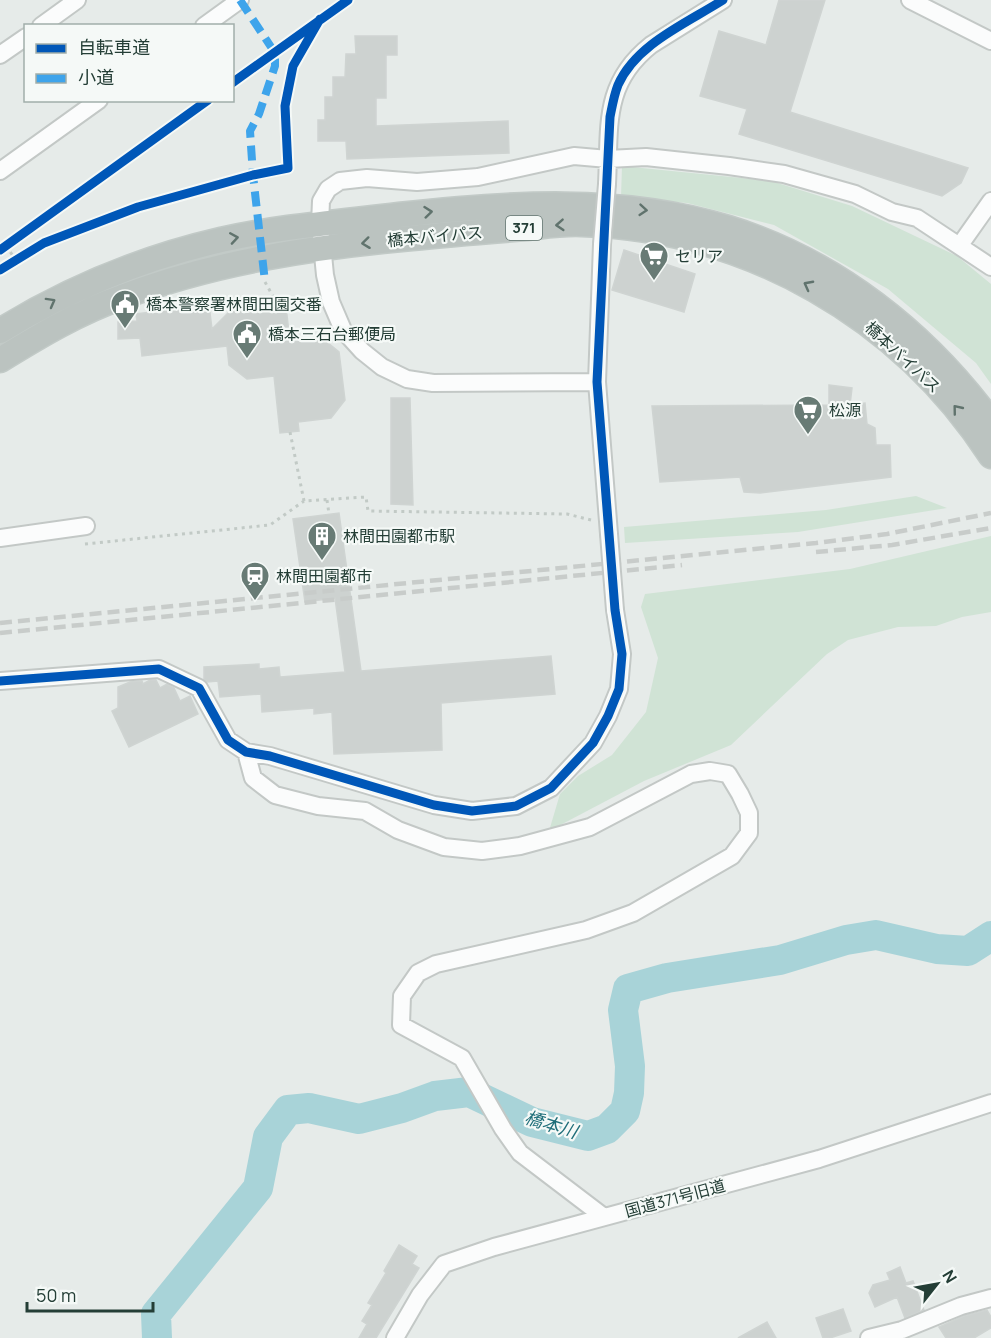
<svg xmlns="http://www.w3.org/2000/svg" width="991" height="1338" viewBox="0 0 991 1338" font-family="Manrope,'Noto Sans JP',sans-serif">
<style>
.green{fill:#d0e3d5}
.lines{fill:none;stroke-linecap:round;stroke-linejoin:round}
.river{stroke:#a8d3d8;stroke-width:30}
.building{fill:#cdd2d0;stroke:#cfd4d2;stroke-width:1.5}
.minor-casing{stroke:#c3c8c6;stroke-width:20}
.highway-casing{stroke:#c2cac7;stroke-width:27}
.path{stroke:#c2cac6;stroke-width:3;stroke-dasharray:3 4.5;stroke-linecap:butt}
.minor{stroke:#fbfcfc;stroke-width:16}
.highway{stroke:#bbc3c0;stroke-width:24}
.rail{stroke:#c8ccca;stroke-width:4.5;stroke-dasharray:12 6;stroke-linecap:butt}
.minor-bridge-casing{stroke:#c3c8c6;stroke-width:20;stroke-linecap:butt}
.minor-bridge{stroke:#fbfcfc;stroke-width:16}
.quiet{stroke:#3ea4eb;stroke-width:8;stroke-dasharray:15 8;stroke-linecap:butt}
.cycleway-casing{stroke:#f5f9f7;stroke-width:13}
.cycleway{stroke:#0057b8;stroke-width:9}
.oneway{stroke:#60736d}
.labels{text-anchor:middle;stroke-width:4.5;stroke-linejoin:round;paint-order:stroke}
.shield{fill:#f5f9f7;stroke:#637670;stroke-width:1.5}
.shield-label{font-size:15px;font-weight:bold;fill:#243e36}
.street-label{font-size:16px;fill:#243e36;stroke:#f5f9f7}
.poi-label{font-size:16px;fill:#243e36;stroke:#f5f9f7;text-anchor:start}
.water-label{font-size:18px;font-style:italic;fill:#1f6e79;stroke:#f5f9f7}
</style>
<rect width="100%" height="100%" fill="#e6ebe9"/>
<path class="green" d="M622,166L771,181L852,206L957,256L991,284V384L976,363L888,289L774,225L687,203L621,197Z
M916,496L947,508L798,532L625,543L624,527L826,510Z
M991,536V612L962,617L936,626L898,627L848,640L827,654L731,745L644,781L549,831L560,794L578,776L612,755L646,712L658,658L641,607L645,594L850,569Z"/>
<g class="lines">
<path class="river" d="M157,1338L156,1314L258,1188L268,1137L288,1110L309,1108L359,1119L402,1108L435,1096L469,1092L532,1122L588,1136L607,1129L625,1111L629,1093L630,1066L623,1010L628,989L667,978L780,960L846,940L876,935L937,949L968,951L991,936"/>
</g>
<path class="building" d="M779,0H825L790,112L968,168L961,183L942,196L739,134L747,109L700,96L719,31L766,45Z
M355,36H397V55H386V98H376V126L508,121L509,153L347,159L346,141H318V120H325V97H333V77H345L346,54H356Z
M624,250L695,274L684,312L612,290Z
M285,297L290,342L322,338L339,352L345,400L331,418L298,422L299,431L280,433L274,376L247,379L229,365L227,346L142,356L140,338L118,339V322L137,321L136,314L209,305L212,329L239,302Z
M829,385L852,388L850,405L865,403L867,424L875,428L876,445H890L891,477L760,493L744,492L740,477L660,482L652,406L829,405Z
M391,398H410L413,505L391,504Z
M339,513L361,671L551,656L555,694L441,703L442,750L334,754L332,712L314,714V708L262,712L261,694L220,697L218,681L207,682L204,679V667L259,664V669L279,667L280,677L345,672L335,598L305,602L293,519Z
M150,680H156L160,688L167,684L174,688L180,701L190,696L198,714L129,747L112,711L118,708V687L130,682L142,681L143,684Z
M399,1245L417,1256L412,1264L419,1268L376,1338H359L367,1324L362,1321L372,1305L368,1303L386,1273L384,1271Z
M900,1267L906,1283L913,1281L924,1310L905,1318L897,1297L875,1307L869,1293L873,1285L890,1280L887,1273Z
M843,1309L851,1331L830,1338H823L816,1318Z
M987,1310L991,1317V1328L974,1338H946L939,1327L964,1316Z
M767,1322L776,1338H738Z"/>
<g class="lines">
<g class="minor-casing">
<path id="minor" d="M910,0L991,41
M41,26L77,0
M204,26L240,0
M0,55L26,37
M0,171L99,100
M607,184C610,127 602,84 651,45L723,0
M602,244L597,382L609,534
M960,245L991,201
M597,382L433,383L407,379L382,367L362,351L343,330L331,302L325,275L320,224L321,201L328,189L340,181L367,178L417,182L478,177L574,156L608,159L646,157L729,166L784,174L855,194L892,212L917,218L991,267
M0,538L86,526
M0,681L159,669L199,688L228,740L246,752L270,756L434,805L472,811L516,806L551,788L593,743L608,716L619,689L622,654L615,610
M246,752L253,778L275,795L318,806L365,811L398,830L444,847L482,851L520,846L590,827L691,774L710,771L728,774L740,794L749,813V833L732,856L633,913L586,930L436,964L418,973L402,996L401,1025L462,1058L503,1129L520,1153L604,1217
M395,1338L420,1295L444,1264L494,1247L819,1159L991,1103
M869,1338L902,1330L961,1306L991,1298"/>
</g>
<g class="highway-casing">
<path id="highway" d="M0,331C68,289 143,258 221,240C277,227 341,222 399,215C507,203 622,195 728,228C835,261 926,333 991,422
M0,360C39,336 79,312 122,297C214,262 314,247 412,238C450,234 489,231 527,228C545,226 564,223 582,224C748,229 901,317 991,456"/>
</g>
<path class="path" d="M6,246L16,260
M265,282L274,298
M290,432L304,501L366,497L368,511L567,514L591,520
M327,500L329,514
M85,544L270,525L304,501"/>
<use href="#minor" class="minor"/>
<use href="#highway" class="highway"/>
<path class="rail" d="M816,552L892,545L991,528
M0,623L816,543L887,534L991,513
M0,633L682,565"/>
<g class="minor-bridge-casing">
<path id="minor-bridge" d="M602,244L607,184
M609,534L615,610"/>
</g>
<use href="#minor-bridge" class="minor-bridge"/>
<path class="quiet" d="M240,0L275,53V66L259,114L250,131L253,175L265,282"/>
<g class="cycleway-casing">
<path id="cycleway" d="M232,83L348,0
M0,250L208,100
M0,270L44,243L138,207L253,175L288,168L285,106L293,66L320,19
M0,681L159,669L199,688L228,740L246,752L270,756L434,805L472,811L516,806L551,788L593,743L608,716L619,689L622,654L615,610L597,382L610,117C612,107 614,95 618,85C636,44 687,23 723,0"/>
</g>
<use href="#cycleway" class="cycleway"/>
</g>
<defs><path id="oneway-chevron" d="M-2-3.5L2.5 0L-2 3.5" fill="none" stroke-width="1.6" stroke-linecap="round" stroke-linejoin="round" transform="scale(1.5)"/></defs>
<g class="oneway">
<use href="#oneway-chevron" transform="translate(643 210) rotate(5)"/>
<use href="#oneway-chevron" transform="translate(428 212) rotate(-6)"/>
<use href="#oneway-chevron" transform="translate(560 225) rotate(176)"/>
<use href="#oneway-chevron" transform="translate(234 238) rotate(-9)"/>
<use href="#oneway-chevron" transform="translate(366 243) rotate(173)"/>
<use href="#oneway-chevron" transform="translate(808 285) rotate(-152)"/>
<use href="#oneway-chevron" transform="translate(51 302) rotate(-29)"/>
<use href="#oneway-chevron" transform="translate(957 409) rotate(-129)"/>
</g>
<defs>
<g id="supermarket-pin" transform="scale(1.5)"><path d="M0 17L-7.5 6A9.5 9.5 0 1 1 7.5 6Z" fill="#687b75" stroke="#f5f9f7"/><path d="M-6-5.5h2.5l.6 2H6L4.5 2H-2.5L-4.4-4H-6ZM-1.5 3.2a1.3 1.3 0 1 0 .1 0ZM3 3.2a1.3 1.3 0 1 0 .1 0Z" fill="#fff"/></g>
<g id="civic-pin" transform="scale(1.5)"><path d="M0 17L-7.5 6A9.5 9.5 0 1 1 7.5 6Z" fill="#687b75" stroke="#f5f9f7"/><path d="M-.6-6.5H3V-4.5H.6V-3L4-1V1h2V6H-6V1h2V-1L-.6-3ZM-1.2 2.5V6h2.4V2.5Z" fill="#fff"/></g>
<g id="building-pin" transform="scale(1.5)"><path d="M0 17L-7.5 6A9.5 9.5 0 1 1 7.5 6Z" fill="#687b75" stroke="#f5f9f7"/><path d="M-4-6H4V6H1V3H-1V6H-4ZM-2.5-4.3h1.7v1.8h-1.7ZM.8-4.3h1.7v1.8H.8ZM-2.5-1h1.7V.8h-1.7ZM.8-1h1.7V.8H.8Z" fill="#fff"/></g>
<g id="station-pin" transform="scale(1.5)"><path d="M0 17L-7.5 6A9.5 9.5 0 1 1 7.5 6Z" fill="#687b75" stroke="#f5f9f7"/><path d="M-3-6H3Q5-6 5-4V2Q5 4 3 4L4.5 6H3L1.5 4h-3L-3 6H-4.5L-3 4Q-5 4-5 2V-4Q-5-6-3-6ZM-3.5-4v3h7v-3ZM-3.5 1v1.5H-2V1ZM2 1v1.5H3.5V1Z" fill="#fff"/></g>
</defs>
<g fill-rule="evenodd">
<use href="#supermarket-pin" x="654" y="256"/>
<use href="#civic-pin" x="125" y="304"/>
<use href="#civic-pin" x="247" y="334"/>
<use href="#supermarket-pin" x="808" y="410"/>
<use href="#building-pin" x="322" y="536"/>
<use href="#station-pin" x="255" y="576"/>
</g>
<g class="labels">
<rect class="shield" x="506" y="216" width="36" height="24" rx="4.5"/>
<g class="shield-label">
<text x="524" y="233">371</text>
</g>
<g class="street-label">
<text transform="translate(435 236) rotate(-5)" y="6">橋本バイパス</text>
<text transform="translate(903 357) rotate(43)" y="6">橋本バイパス</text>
<text transform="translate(675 1198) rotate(-15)" y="6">国道371号旧道</text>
</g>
<g class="poi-label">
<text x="675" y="262">セリア</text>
<text x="146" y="310">橋本警察署林間田園交番</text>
<text x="268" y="340">橋本三石台郵便局</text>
<text x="829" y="416">松源</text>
<text x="343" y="542">林間田園都市駅</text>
<text x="276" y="582">林間田園都市</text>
</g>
<g class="water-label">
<text transform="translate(551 1125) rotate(17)" y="6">橋本川</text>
</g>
</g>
<rect x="24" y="24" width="210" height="78" fill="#f5f9f7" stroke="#a1aeaa" stroke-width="1.5"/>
<rect x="36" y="44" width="30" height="9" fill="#0057b8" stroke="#a1aeaa" stroke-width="1.5"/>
<text x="78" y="54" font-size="18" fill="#243e36">自転車道</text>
<rect x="36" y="74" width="30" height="9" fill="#3ea4eb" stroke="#a1aeaa" stroke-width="1.5"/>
<text x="78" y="84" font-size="18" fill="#243e36">小道</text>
<g transform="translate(937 1284) rotate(59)" stroke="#f5f9f7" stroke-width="4.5" paint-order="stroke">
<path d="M0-4.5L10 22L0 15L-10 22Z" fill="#243e36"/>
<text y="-9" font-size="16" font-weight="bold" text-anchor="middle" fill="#243e36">N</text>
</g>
<path d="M27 1302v9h126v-9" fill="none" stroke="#243e36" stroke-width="3"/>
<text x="36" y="1302" font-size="18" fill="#243e36" stroke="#f5f9f7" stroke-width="4.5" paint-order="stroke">50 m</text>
</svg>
